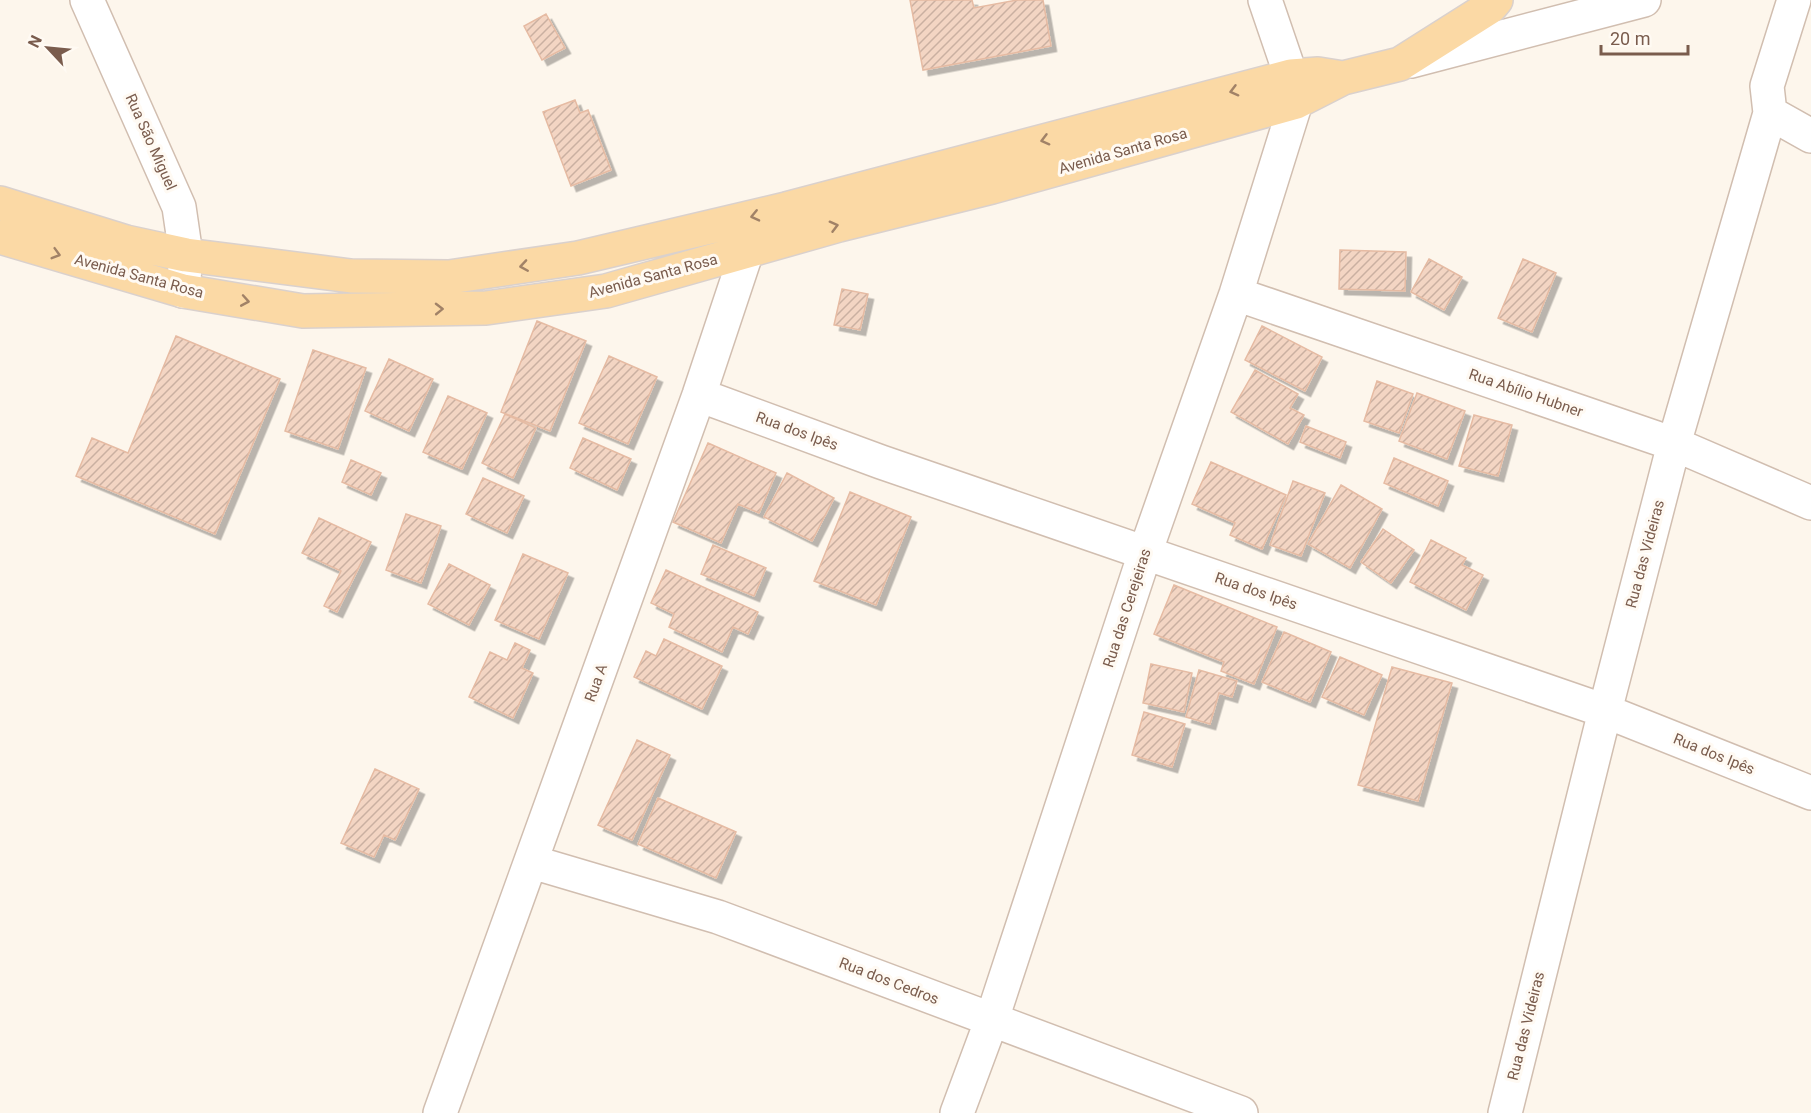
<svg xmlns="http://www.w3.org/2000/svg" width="1811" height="1113" viewBox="0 0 1811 1113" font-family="Roboto,sans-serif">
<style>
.building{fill:url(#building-hatch);stroke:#e6bba3;stroke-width:1.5;filter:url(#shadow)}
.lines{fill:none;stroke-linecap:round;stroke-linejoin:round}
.minor-casing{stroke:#d1beb0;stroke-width:36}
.major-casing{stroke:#dad1cd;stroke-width:36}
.minor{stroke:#fff;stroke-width:33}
.major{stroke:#fbd9a5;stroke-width:33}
.oneway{stroke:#a18267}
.labels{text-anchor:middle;stroke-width:6;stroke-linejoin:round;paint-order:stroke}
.street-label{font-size:15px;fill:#7a5c4d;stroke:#fffaf3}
</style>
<defs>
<pattern id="building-hatch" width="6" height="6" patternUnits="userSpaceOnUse" patternTransform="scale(1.5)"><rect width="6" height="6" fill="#f3d5c3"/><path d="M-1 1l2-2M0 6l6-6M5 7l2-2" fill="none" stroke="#cab0a1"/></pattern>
<filter id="shadow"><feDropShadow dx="5.5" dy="5.5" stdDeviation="0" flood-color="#0004"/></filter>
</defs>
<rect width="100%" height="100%" fill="#fdf6ec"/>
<path class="building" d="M910,0H972L974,8L1017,0H1043L1051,46L923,70Z
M546,14L565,48L542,60L524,26Z
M575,100L580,113L588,110L611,170L571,186L543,112Z
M1340,250L1406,252L1405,291L1339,289Z
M1429,259L1462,277L1444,310L1411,292Z
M1523,259L1556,273L1532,332L1498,318Z
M842,289L868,294L860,330L834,325Z
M537,321L586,341L550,431L501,412Z
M1262,326L1322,357L1305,391L1245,360Z
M176,336L280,379L215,534L76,476L92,438L128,453Z
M313,350L366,368L338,449L285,431Z
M609,356L657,377L628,444L579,423Z
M389,359L433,379L409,431L365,411Z
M1255,370L1298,394L1290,408L1304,415L1288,444L1231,412Z
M1377,381L1413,394L1399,433L1364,421Z
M1417,393L1465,411L1447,459L1399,441Z
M448,396L487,413L462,469L423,452Z
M505,414L536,428L513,478L482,463Z
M1474,415L1512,425L1498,476L1459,466Z
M1306,426L1346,442L1340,458L1300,442Z
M583,438L631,459L617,490L570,468Z
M708,443L776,473L759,513L738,504L721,543L673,522Z
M1394,458L1448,481L1438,506L1384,483Z
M351,460L381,473L371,495L342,482Z
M1211,462L1286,495L1262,549L1230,535L1235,523L1192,504Z
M787,473L834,498L812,541L764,517Z
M483,478L524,496L507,533L466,514Z
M1293,481L1325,493L1301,556L1270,545Z
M1341,485L1382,509L1350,568L1308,544Z
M850,492L911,517L876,605L814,581Z
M406,514L441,526L421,583L386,570Z
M319,518L371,542L337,612L324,606L341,571L302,553Z
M1383,529L1414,550L1391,583L1361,562Z
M1431,540L1466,558L1462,565L1483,575L1466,610L1410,582Z
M713,545L766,568L754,596L701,574Z
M523,554L568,573L539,639L495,620Z
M449,564L490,585L469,625L428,604Z
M666,570L758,612L748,634L733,627L722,652L669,627L674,614L651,603Z
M1174,585L1277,627L1254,684L1221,671L1224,662L1154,634Z
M1284,632L1331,652L1310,702L1262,682Z
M664,639L722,666L702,709L634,677L646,651L656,656Z
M515,643L530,650L522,668L533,673L513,718L469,697L490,652L507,660Z
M1340,657L1382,675L1364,715L1322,697Z
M1151,664L1192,673L1184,712L1143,703Z
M1392,667L1452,683L1418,801L1358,785Z
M1199,670L1237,681L1232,697L1219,693L1210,724L1186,717Z
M1144,712L1185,724L1172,767L1132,755Z
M637,740L670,755L632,840L598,825Z
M375,769L419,789L395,840L384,835L374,857L341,843Z
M658,798L736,832L716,878L638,844Z"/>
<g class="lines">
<g class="minor-casing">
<path id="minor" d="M87,0L179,207L186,255L183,291
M1411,61L1644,0
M1770,113L1811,136
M1236,294L1674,444L1811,503
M699,395L881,462L1605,711L1811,793
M532,862L718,917L1241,1113
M440,1113L699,395L747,251
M957,1113L992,1019L1145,553L1236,294L1296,102L1291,76L1265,0
M1505,1113L1605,711L1674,444L1770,113L1767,86L1794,0"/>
</g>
<g class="major-casing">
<path id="major" d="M0,203L126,242L186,255L351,276L449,277L578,258L786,209L1291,76L1318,74L1343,78
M0,237L183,291L303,311L486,308L606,291L839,225L992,187L1296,102L1343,78L1400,64L1490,7L1496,0"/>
</g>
<use href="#minor" class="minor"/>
<use href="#major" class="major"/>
</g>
<defs><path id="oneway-chevron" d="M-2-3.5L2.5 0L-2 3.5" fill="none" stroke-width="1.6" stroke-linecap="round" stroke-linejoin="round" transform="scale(1.5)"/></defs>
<g class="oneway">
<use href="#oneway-chevron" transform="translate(1234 91) rotate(165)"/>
<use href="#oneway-chevron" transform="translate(1045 140) rotate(165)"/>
<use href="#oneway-chevron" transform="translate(755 216) rotate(167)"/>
<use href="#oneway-chevron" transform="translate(834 226) rotate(-15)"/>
<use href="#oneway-chevron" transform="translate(56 254) rotate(16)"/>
<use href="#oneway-chevron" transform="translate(524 266) rotate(171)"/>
<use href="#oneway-chevron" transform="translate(245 301) rotate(10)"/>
<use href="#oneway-chevron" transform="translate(439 309) rotate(-1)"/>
</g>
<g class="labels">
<g class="street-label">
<text transform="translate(151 142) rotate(66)" y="5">Rua São Miguel</text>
<text transform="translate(1123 151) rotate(-16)" y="5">Avenida Santa Rosa</text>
<text transform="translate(139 276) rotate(15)" y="5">Avenida Santa Rosa</text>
<text transform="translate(653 276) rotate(-15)" y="5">Avenida Santa Rosa</text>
<text transform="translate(1526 393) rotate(19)" y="5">Rua Abílio Hubner</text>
<text transform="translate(797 431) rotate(20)" y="5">Rua dos Ipês</text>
<text transform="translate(1645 554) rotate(-75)" y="5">Rua das Videiras</text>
<text transform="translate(1256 591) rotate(19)" y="5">Rua dos Ipês</text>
<text transform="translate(1127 608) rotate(-72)" y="5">Rua das Cerejeiras</text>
<text transform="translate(596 683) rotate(-70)" y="5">Rua A</text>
<text transform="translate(1714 754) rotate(22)" y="5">Rua dos Ipês</text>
<text transform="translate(889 981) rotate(21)" y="5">Rua dos Cedros</text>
<text transform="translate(1526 1026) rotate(-76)" y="5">Rua das Videiras</text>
</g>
</g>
<g transform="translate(48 48) rotate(296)" stroke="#fffaf3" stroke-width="4.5" paint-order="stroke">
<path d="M0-4.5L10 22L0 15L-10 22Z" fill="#7a5c4d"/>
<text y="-9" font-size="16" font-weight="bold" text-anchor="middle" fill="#7a5c4d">N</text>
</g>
<path d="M1601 45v9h87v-9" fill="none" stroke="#7a5c4d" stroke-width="3"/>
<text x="1610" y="45" font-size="18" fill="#7a5c4d" stroke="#fffaf3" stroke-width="4.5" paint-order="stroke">20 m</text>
</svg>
